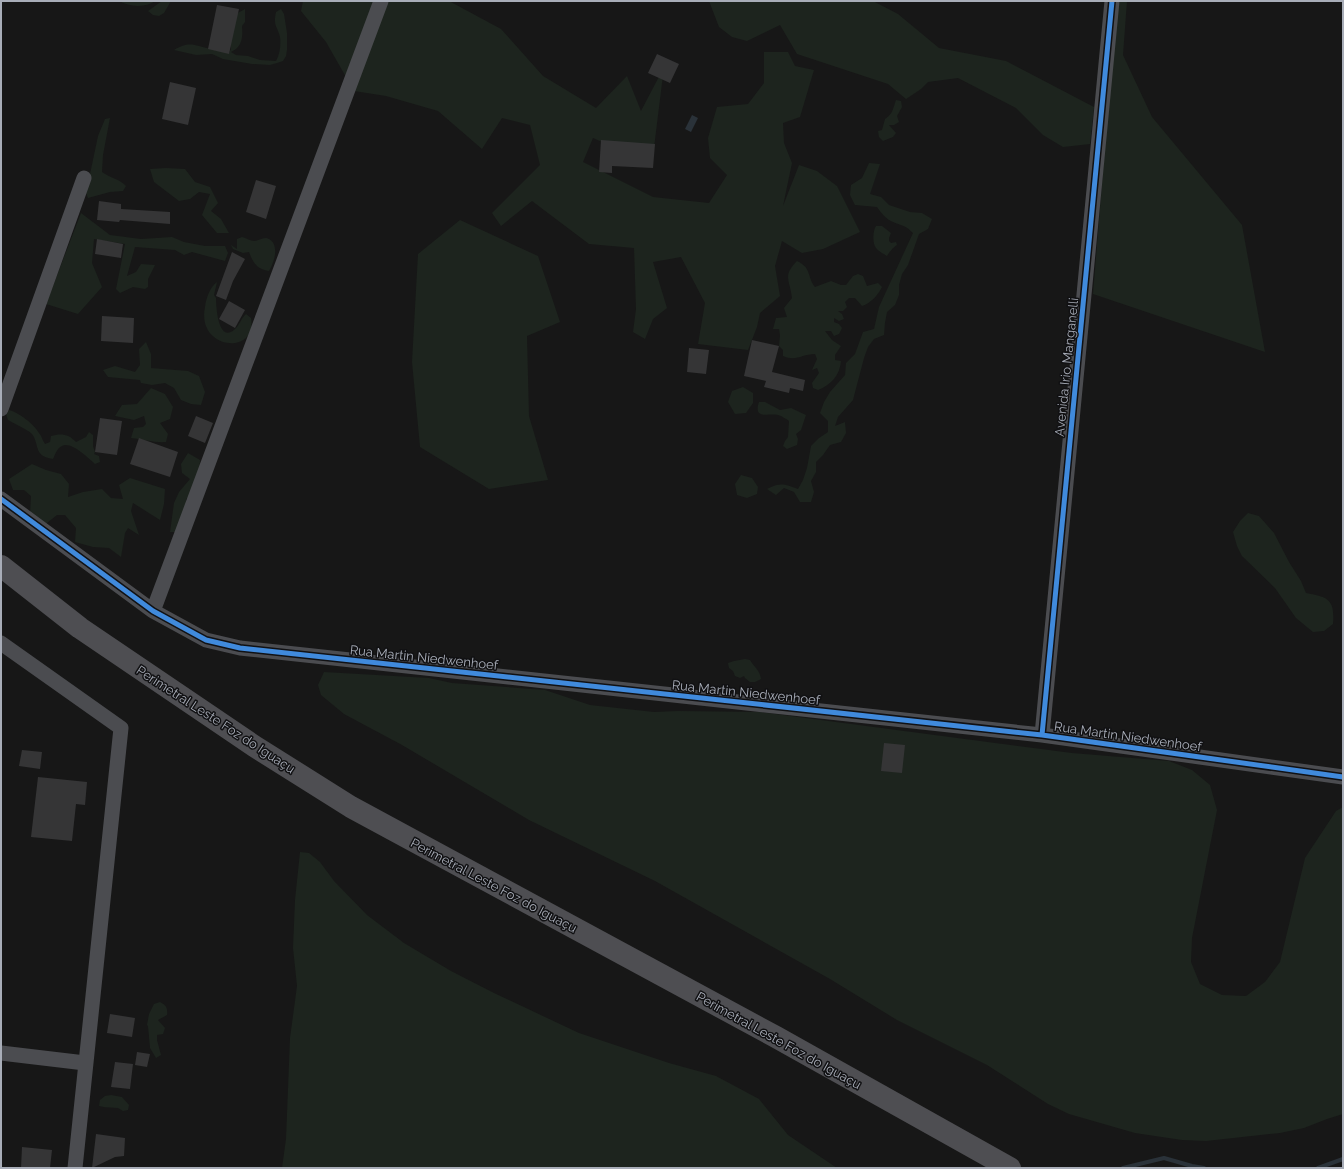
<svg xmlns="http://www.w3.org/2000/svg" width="1344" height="1169" viewBox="0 0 1344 1169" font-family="Raleway,sans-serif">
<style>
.green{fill:#1d241e}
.water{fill:#2a3239}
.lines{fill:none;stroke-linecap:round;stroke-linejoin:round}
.stream{stroke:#2a3239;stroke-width:4}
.building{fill:#353536}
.minor{stroke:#4b4c50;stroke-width:15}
.trunk{stroke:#4e4e52;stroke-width:22}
.cycleway-casing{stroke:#111113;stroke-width:8}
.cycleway{stroke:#408adc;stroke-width:5}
.labels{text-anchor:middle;stroke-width:3;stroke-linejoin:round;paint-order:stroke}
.street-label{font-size:13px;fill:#a8adb8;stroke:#111113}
</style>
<rect width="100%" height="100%" fill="#171717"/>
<path class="green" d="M119,1H155C146,8 129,7 119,1Z
M162,1H171L164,13L159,16L153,15L148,11Z
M303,1H449L501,29L543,76L596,108L627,76L641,111L664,67L652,164L593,138L583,162L653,197L709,203L727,175L710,158L708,138L717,107L748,104L764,83V52H788L795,66L814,70L800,117L783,123L784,143L792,163L783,206L799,165L817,171L837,186L860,232L823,249L802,253L782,241L775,266L780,296L760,313L757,327L748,350L698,344L705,303L681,257L653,262L667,308L653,319L645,339L633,332L636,309L634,248L589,244L532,201L501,226L492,213L540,165L530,125L502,118L482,149L438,111L386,96L354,91L326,42L301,11Z
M709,1H873L898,14L939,48L1006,61L1094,107L1090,144L1063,147L1043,135L1016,108L958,78L928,82L921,89L906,99L888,84L797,54L780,25L747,41L732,37L719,27Z
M1117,1H1127L1123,55L1152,117L1242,225L1265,352L1093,294Z
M245,9V22L242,26C243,38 242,47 231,52L236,55L248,56L260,60L276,61C280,54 281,45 280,37C277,25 273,26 276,12L281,9L284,14L287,33V50L286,56L283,61L277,63L270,65L252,64L223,59L212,54L196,55L174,50C190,40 195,46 211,49C217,51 223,51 229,53L231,49L230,41L236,14Z
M896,100L901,101L902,107L897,116L899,122L894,125H889L896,133L893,137L883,141L879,137L878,131L882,130L885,119C893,114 893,108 896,100Z
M110,118L103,155L102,172C110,178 120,179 126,186L123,191L110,192L88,198L86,193L98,136L105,119Z
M869,163L880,164L870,194L881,197L889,205L910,212L922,213L932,219L928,229L919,234L908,265L902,274L899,285V295L895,305L887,312L885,323L884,335L874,339L868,347L864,358L853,400L838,417L835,426L845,422L846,433L841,442L830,445L823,455L816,462V472L811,481L814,492L811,502H800L794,492L784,488L776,495L767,489C780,482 785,484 798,489L803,480L807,468L811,446L819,438L828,432V421L820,413L824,402L830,392L845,375L846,363L855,354L863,332L874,329L879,307L913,233C904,224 904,227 893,222C886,219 882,214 877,207L855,205L850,195L851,185L862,178Z
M166,168L185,169L195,182L210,187L218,203L211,211L221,219L229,233H217L202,215L210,194L199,192L190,199L179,201L154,182L150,169Z
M81,213L110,235L141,239L172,237L184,242L205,246H225L228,253L225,261L192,252L184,255L175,250L135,247L127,276L136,272L141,264L155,265L148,279V287L145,289L133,287L120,293L116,289L125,244L94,239L92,263L102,287L78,314L46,304Z
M460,220L538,256L560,322L527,336L529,416L548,480L489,489L420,447L412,362L418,254Z
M876,226H882L891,233L889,238V241L891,243L896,242L897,245C893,247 889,253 887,256C884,254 878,251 876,248C872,243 873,230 876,226Z
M242,237C246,238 251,241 254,241C259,241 264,236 269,239C280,245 274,263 269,271C257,269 253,263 249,252L243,253L233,249L231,245L237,249V239Z
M797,261C812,268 807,277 815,287L831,281L841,285H846L853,276L858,274L863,276L867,286L878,283L882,287C878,295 871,303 862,306L855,298H849L845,302L847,307L843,311H838L842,314L844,319L839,321L834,318V322L839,324L842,328L839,334L834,336L831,331H825L832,340L841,346L835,355V360L841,361C840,375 831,385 818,390L813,388L812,383L819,373L817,368L812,370L817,359L815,354C802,354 796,362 783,356V350L779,346L780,335L779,329H773L776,318L787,317L784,308L792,298C790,280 782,276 797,261Z
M217,282L214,295L216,298C216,306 218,343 234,330C240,325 241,318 246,314L251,318C258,356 196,350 205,307C206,298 210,287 217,282Z
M146,342L151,354V368L188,371L199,376L205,392L201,405L191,404L181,400L174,388L165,383L152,385L141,383L140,380L108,377L103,370L115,366L135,372L140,365L139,349Z
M743,387L753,393V403L746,413L735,414L728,402L732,391Z
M151,388L165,394L173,407L170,419L160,423L168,434L166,442C154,443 143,439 131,438L134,428L143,427L146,424L144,416L134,420L115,416L122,405L137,404Z
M759,402H765L780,410L791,408L806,415L801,430L796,434L798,439L797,445L787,449L783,446L785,441L788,437L789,421C786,419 782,416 778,415C768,413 753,420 759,402Z
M9,410C18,412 34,424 39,433C42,436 42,440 45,444L50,442L51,436C61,433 69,434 76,442L86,437L89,432L93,435V446L95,452L94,454L99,456L100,462L95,464C88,458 71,441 62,446C57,448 55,455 53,459C33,456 40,445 32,434C30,431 13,423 8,420L6,414Z
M188,453L200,460L199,483L195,496L186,499L188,515L179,532H170L174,503L179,492L190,479L182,473L181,464Z
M32,464L46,470L61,474L69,484L68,497L83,492L102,489L111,498L123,499L119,485L130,478L165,489L164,504L160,520L133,503L131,511L139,535L128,528L125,533L121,557L109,548L93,547L75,542L76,528L65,515H57L42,527L30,515L31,496L24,490H13L9,479Z
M741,475L752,478L758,487L757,494L747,498L737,495L735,484Z
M1248,513L1259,516L1274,533L1289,562L1301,581L1306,593C1328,597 1335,599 1333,624L1324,631L1313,632L1296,618L1275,588L1242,556L1237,546L1233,532L1240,521Z
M745,659L750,660C754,667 760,670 761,679L755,682H750L745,678L744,676L740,678L735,676L733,671L729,668L728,663L734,661Z
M324,672L429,678L452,683L545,690L590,705L654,712L678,711L760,712L1072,753L1169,761L1192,770L1210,785L1217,810L1192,938L1191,962L1200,984L1222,995L1246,996L1265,982L1280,962L1305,858L1336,811L1343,807V1114L1327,1119L1304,1128L1280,1133L1206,1141L1182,1140L1135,1133L1069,1114L1048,1104L987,1065L897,1020L830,979L655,881L529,820L402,745L344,714L321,695L318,685Z
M300,852L309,853L320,862L334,881L367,915L404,943L451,971L494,993L579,1033L669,1063L716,1076L759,1099L788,1135L837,1168H282L286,1139L290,1038L297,986L293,948L295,900Z
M160,1002C166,1005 168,1008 167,1015L158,1020L165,1028L163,1034L157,1035V1040L161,1055L156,1058L150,1048L148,1026L147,1025L149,1014L154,1004Z
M111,1095L122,1097L129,1105L128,1110L123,1111L118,1108L102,1107H104L99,1106L100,1100L105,1096Z"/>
<path class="water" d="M692,115L698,118L691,132L685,129Z"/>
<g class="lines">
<path class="stream" d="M1123,1168L1164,1158L1192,1166L1204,1168
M1318,1168L1343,1159"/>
</g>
<path class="building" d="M217,5L239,9L229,54L208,49Z
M657,54L679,64L670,83L648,73Z
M170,82L196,88L188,125L162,119Z
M601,140L655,144L653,168L612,166V173L599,172Z
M256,180L276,186L266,219L246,212Z
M99,201L121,204V209L170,212V224L120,220L119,222L97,220Z
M97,239L123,244L121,258L95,254Z
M232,252L245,259L233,281L226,300L216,296Z
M229,301L245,310L235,328L219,319Z
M102,316L134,318L133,343L101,341Z
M752,340L779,346L772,372L805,380L803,391L790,388L789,393L764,387L766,381L744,376Z
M689,348L709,350L706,374L687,372Z
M196,416L213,423L205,443L188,436Z
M100,418L122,421L117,455L95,452Z
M139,438L178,452L170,477L130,464Z
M884,743L905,745L902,773L881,771Z
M22,750L42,752L40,769L19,766Z
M38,777L87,782L85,805L76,804L72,841L31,837Z
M110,1014L135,1018L132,1037L107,1033Z
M137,1052L150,1054L147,1067L135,1065Z
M115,1062L133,1064L130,1089L111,1087Z
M96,1134L125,1138L124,1156L115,1157L92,1168Z
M22,1147L52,1150L50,1168H21Z"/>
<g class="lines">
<path class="minor" d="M1,409L84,178
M1,499L153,611L206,640L240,648L1042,735L1343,777
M153,611L381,1
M1,643L121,728L75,1168
M1042,735L1112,1
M1,1053L85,1063"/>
<path class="trunk" d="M1,566L80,628L254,746L351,807L776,1037L1010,1168"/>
<g class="cycleway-casing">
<path id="cycleway" d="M1,499L153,611L206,640L240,648L1042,735L1343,777
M1042,735L1112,1"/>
</g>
<use href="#cycleway" class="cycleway"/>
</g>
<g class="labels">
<g class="street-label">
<text transform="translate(1066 367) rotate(-84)" y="5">Avenida Irio Manganelli</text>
<text transform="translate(424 657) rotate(6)" y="5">Rua Martin Niedwenhoef</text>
<text transform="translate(746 692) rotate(6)" y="5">Rua Martin Niedwenhoef</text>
<text transform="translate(216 719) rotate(33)" y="5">Perimetral Leste Foz do Iguaçu</text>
<text transform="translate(1128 736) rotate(8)" y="5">Rua Martin Niedwenhoef</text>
<text transform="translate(494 885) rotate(28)" y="5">Perimetral Leste Foz do Iguaçu</text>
<text transform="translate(779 1040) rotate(29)" y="5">Perimetral Leste Foz do Iguaçu</text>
</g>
</g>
<rect width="1344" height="1169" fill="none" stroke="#a8adb8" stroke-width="4"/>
</svg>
